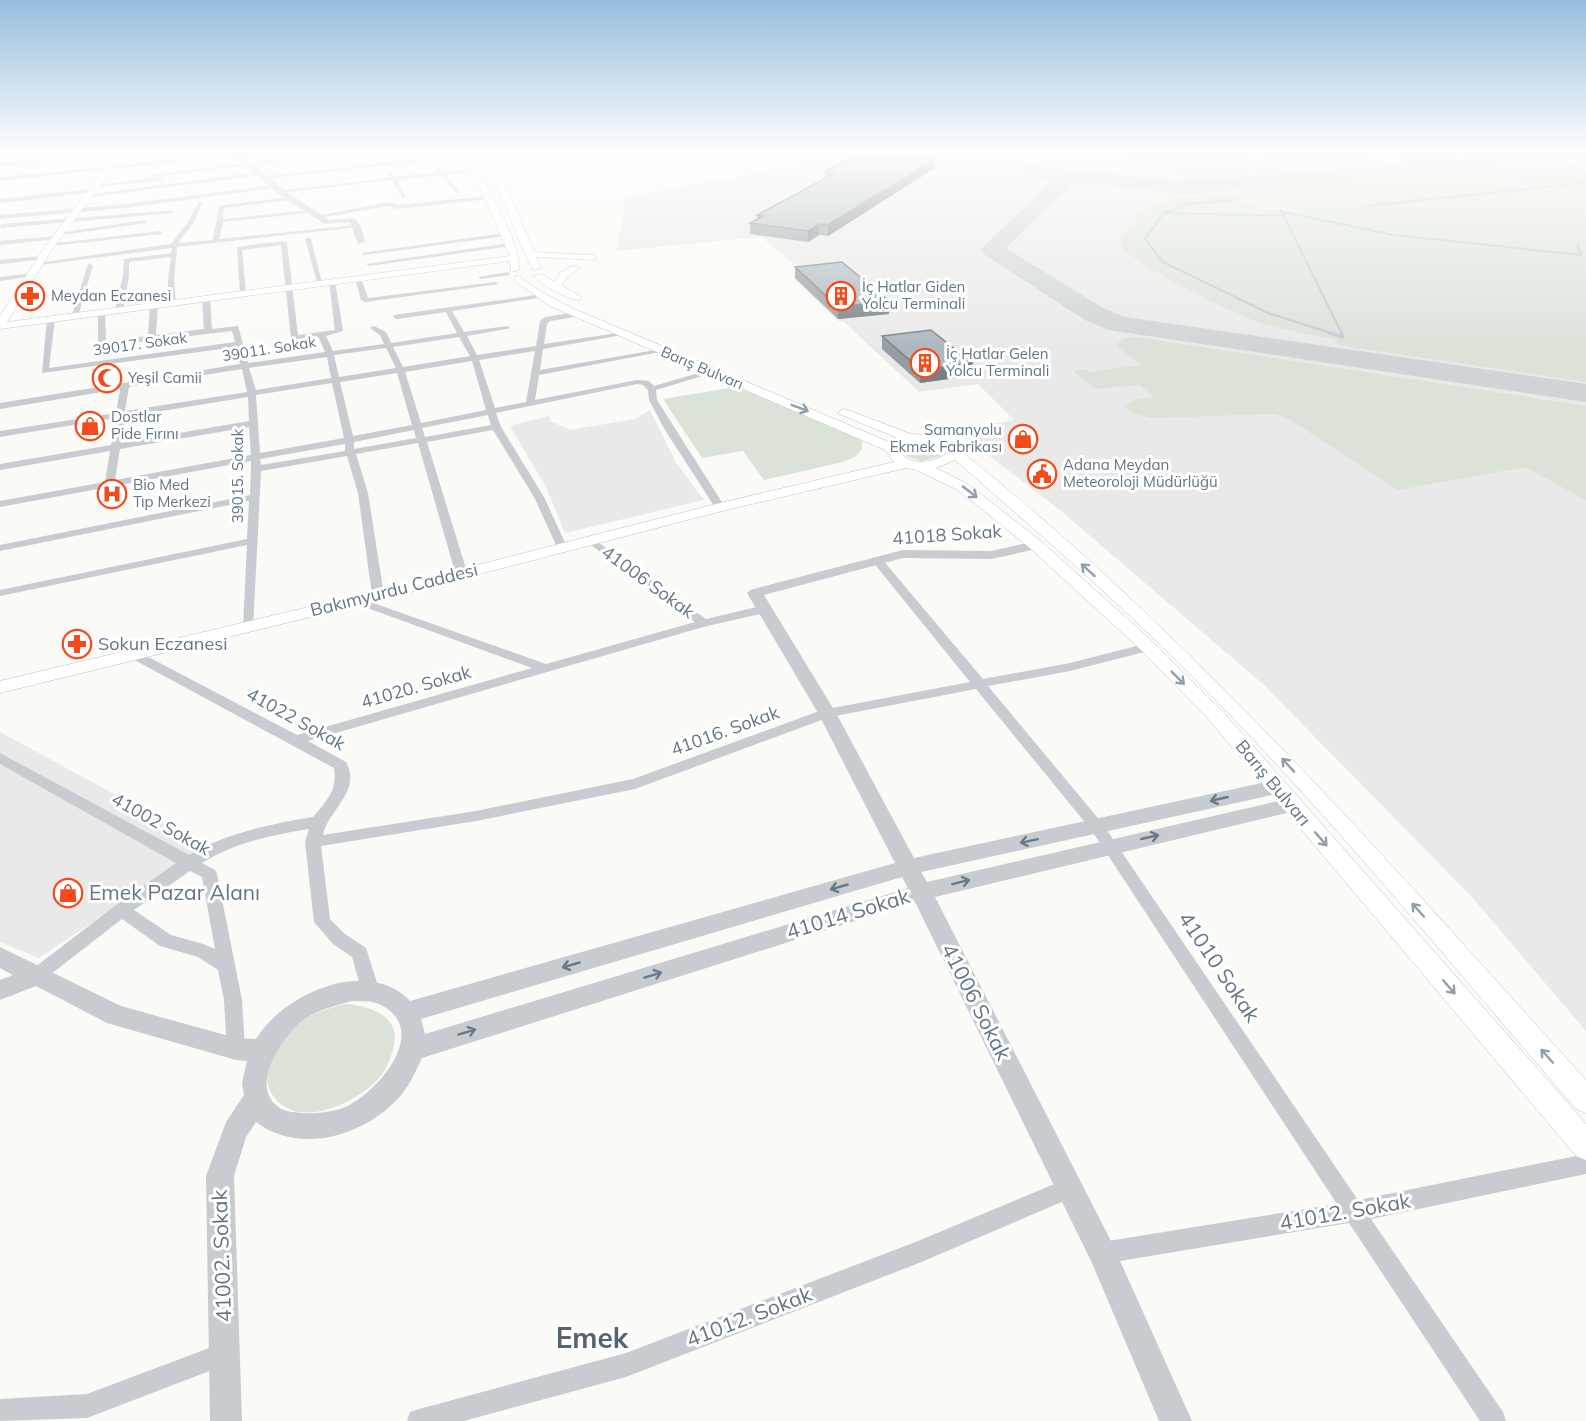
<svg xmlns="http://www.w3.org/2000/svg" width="1586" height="1421" viewBox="0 0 1586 1421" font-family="Mulish,sans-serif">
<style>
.built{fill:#e8e9e8}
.green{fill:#dbe2d8}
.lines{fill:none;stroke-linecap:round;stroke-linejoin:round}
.stream-far1{stroke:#becbcf;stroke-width:2}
.stream{stroke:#becbcf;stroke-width:3}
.taxiway{fill:#d0d4d6;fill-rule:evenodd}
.secondary-casing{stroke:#b9c0c5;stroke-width:1}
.minor{fill:#c8ccd0;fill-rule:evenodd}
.tertiary{fill:#c8ccd0;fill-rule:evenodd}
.secondary{fill:#fff;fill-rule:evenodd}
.wall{fill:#959da3}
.shaded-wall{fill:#798085}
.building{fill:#adb7be;stroke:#798085;stroke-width:1.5}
.oneway{stroke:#919faa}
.oneway2{stroke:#677a8a}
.labels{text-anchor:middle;stroke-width:6;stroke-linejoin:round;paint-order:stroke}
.far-poi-label{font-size:15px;fill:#627686;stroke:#fff;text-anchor:start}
.far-street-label{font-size:15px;fill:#627686;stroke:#fff}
.street-label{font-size:18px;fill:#627686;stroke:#fff}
.poi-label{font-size:18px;fill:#627686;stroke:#fff;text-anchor:start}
.near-poi-label{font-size:21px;fill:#627686;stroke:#fff;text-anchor:start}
.near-street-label{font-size:21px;fill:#627686;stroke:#fff}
.near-district-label{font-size:28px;font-weight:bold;fill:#546470;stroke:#fff}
</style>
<rect width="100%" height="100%" fill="#fafaf7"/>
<path class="built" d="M868,152H1586V1031L1471,896L1263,684L1060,510L957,431L1014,420L978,384L919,392L843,321H838L793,278L809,276L761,237L617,251L625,201L628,197Z
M650,410L676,463L704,500L565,533L546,487L510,426L549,416L550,421L570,430L635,419Z
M0,732L208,845L39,958L0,942Z"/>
<path class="green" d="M1163,152H1258L1248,157L1253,159L1223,160L1231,164L1229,165L1245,169L1250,175L1247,177L1197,182L1172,177L1180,166L1119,160L1140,156L1137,154Z
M1266,152H1300L1382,160L1390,163L1334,169L1256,157Z
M1337,152H1425V158L1418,159Z
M1465,152H1586V172L1477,162L1466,158Z
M1286,164L1317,170L1264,175L1259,174L1253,166Z
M1450,169L1586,181V382L1337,345V340C1312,335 1286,331 1261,323C1236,314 1132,265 1121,246V238L1144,210L1150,206L1170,200L1228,194L1263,211L1276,209L1287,212L1298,211L1280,203L1266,201L1236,190Z
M1136,337L1586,406V500L1525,467L1398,490L1289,419L1275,414L1152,418L1135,414L1124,407L1134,400L1154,397L1140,385L1095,389L1073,371L1084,369L1089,372L1142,365L1120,349L1117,344L1124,338Z
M736,387L848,432L862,441V449L855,457L843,462L764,480L743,451L702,458L663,399Z
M917,445L938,449L941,452L940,457L921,461L906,456L905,451Z
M346,1004C369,1006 400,1015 394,1045C391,1058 387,1068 379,1078C358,1102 299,1131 274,1097C254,1070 282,1035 304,1020C317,1011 331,1008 346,1004Z"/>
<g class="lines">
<path class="stream-far1" d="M1555,152L1560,164L1580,169
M1234,200L1188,204L1164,213L1286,216
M1366,206L1584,183
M1281,210L1342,334
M1283,212L1394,235L1581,255L1578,245
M1164,213L1145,239L1163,262L1268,313L1334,334"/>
<path class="stream" d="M1329,333L1343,337L1341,333"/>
<path class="taxiway" d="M1436,152H1454V159L1586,170V182L1437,169L1204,193H1178L1071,181L1069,186L1006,248L1103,308L1125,317L1586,384V402L1109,330L1085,320L984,254L981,249L1051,182L1023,175L1021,171L1023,167L1030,165L1178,181H1204L1403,163L1405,157L1434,158Z"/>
<g class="secondary-casing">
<path id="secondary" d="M0,152H23L0,156Z
M118,152H125L51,251L7,322L510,256L472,170L458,152H465C482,174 521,243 519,270L511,272L510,261L0,329V316L44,248Z
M474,152H481C507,180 519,217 534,252L592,255L595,256V260L536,257L541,268L533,270C510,228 506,191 474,152Z
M572,266L580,268L567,277L562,286L580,296V300C569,301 541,284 533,276L541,274L555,282L560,273Z
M518,276L545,294L572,308L889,442L897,438L837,413L843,409L848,410L911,434L931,435L955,443L957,448C1191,634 1386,859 1586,1080V1113L1576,1109C1449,962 1325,809 1187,671C1113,597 1034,529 955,460L936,468L968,484L1042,542L1154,643L1224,713L1586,1124V1160L1576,1156L1210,721L1142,651L1030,548L958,490L916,470L906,468L722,511L384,599L0,693V681L375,591L720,503L894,462L885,450L550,306L515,281V277ZM911,442L931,443L944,448L946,454C933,464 905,466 898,449Z"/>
</g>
<path class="minor" d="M251,152H267L0,181V177Z
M337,152H353L153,177L150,175Z
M464,154L466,156L263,179L260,177Z
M77,155L79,157L0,166V164Z
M437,166L444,172L477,170L446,175L460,192L457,194L441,175L397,180L406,197L403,199L392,180L279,193L276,191L390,178L387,172L390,170L395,177L439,172L435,167Z
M260,172L262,175L90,197L87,195Z
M162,177L164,180L98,187L95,185Z
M275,185L273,188L125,208L0,219V215L125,204Z
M93,189L95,192L0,203V199Z
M487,196L489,199L397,209L389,206L319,218L316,216L390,202L398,205Z
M290,197L292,200L224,208L223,219L312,210L315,212L223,222L219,239L357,225L360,227L177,247L174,281L176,303L172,305L168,303V281L171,257L129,262V276L123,310L119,312L115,310L123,276L124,259L171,253L172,248L40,265L37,263L171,244L188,222L199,201L202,203L194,222L178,243L213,240L219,206Z
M172,210L174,213L0,228L1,224Z
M145,220L147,223L61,235L58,233Z
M160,231L162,234L51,246L48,244Z
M505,233L507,236L364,255L361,253Z
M56,236L58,239L0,245V241Z
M308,237L311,239L322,283L317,282L305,239Z
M284,241L287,243L298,335L335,330L329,281L332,279L335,281L343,331L326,336L333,351L384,344L380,335L370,328L374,326L386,332L391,343L457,333L446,312L397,319L393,317L394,315L543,294L545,297L452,311L464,332L507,326L511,328L467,336L477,355L536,346L540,321L545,317L578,312L582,314L581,316L550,321L547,324L544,344L624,332L628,334L543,349L540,370L661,349L665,351L539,375L535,400L637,380L649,381L654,386L709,370V374L656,390L657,400L725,507L720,510L716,509L665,430L649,400L648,390L643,385L637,384L496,413L501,427L544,497L567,547L566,549H558L557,547L534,497L493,430L427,442L467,572L465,574L461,575L455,572L418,443L356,454L368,493L384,595L382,597H374L372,595L358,493L347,456L261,471L253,629H245L243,626L247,545L0,596V590L247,539L249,501L0,551V545L250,495L251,465V461L0,507V501L105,482L110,451L0,470V464L111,445L116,418L0,437V431L116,413L120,389L0,409V403L240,364L236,347L42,373L47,319L51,317L55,319L49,368L235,342L232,331L106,346L105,353L98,351V311L105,313L106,341L148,336L150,305L154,303L158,305L156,335L204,329L202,298L206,296L210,298L212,329L238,326L248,363L325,352L319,338L295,340L291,338L281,245L242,250L246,293L243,295L240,293L237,247ZM459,337L470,356L403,367L393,347ZM386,348L396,368L339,377L334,355ZM535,351L526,402L495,408L479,360ZM327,357L331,378L256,390L249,368ZM472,361L486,410L421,423L405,372ZM242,369L247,392L125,411L129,387ZM397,373L412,425L353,436L340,382ZM332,383L344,438L260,453L256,395ZM248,397L249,421L121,443L125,417ZM488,415L491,425L425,437L422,428ZM249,427L251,455L115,480L120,449ZM414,430L416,438L354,449V442ZM345,444V451L261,465L260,459Z
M510,243L512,246L369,266L366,264Z
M42,256L44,259L0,264V260Z
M88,264L93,265L78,316L71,318Z
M508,272L510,275L481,279L478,277Z
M33,273L35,276L0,281V277Z
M358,276L361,278L368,298L496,282L499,284L365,302L361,300L355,278Z
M591,537L706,619L765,605L771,609L769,612L707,626L308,741L346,762C362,791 329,809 323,835L476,811L633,779L822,710L970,682L873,562L871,560L877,557L881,558L983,679L1070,663L1148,643L1152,644L1154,647L1152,650L1070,671L988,686L1102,823L1358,1200L1586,1154V1174L1371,1219L1503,1412L1506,1421H1480L1349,1223L1102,1264L1094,1261L1091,1253L1094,1245L1102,1242L1337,1204L1092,831L976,689L830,717L635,789L476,821L321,846L330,919L345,934L366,948L380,992L377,997L371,1000L365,997L362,992L352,957L333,944L314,922L305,842L309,829C271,835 234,843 202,863L215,870L217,874L242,1000L245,1049L243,1055L236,1057L229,1055L227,1049L224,1000L218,970L198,957L160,946L122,919L42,981L36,983L30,981L27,976L30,971L116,905L176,863L0,764V753L189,855C227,833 270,824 313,817C327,800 338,790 334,768L129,657L127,654L129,651H137L297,735L532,668L351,602L349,600L351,598H359L546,664L695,622L587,542L586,540ZM190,871L202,877L215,949L203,944L171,935L134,910Z
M1071,1177L1078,1181L1082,1188L1078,1195L919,1263L626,1377L464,1421H407L410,1412L419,1409L626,1353L918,1241Z
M225,1342L233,1346L237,1354L233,1362L87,1418L0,1421V1399L87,1394Z"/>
<path class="tertiary" d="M230,152H238L244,156L284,190L329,220L355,218L361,227L365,242L358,244L350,222L325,224L278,194Z
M1036,541L1041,542L1043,545L1041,548L992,559L903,558L764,595L836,713L914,858L1276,780L1283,782L1286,787L1283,792L1276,794L921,872L927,882L1291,798L1298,800L1301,805L1298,810L1291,812L935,897L1112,1243L1192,1421H1159L1092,1263L915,902L422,1058C416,1070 411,1083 402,1094C368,1135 301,1156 256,1122L246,1137L234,1176L242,1421H210L206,1176L226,1122L244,1095L242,1083L247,1061L236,1060L107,1023L36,986L0,1000V980L13,975L0,968V947L121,1006L236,1038L256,1039C283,994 368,956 410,1001L895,863L818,713L747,593L750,590L903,550L992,551ZM902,877L908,888L425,1034L421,1019ZM352,1001C361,1002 371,1000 379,1004C433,1029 377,1094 343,1108C331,1112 315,1114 302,1113C293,1112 283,1112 276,1105C251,1084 282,1037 301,1022C316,1010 335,1006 352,1001Z"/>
<use href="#secondary" class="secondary"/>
</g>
<path class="wall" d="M935,168L828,236L819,235L808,242L750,234V223L757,219V215L825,178V171Z
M795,267L889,314L838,319L795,278Z
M882,336L972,363L970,376L920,383L882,349Z"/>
<path class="shaded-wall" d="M935,159V168L828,236V225Z
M819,224V235L808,242V231Z
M889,301V314L838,319V307Z
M972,363L970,376L920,383L921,370Z"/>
<path class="building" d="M872,152L935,159L828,225L819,224L808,231L750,223L763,216L757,215L835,173L825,171L851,158L860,159Z
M842,262L889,301L838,307L795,267Z
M931,330L972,363L921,370L882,336Z"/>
<defs><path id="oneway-shaft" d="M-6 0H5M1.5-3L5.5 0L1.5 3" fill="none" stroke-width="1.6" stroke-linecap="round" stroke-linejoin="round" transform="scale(1.5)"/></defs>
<g class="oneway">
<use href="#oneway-shaft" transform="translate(800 408) rotate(21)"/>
<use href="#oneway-shaft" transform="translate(970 492) rotate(38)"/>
<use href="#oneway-shaft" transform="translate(1088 570) rotate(-138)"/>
<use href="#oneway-shaft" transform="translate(1178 678) rotate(45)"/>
<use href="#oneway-shaft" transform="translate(1288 765) rotate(-133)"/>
<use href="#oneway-shaft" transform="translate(1321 839) rotate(49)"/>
<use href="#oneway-shaft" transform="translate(1418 910) rotate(-132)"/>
<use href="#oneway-shaft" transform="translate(1449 987) rotate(49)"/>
<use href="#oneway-shaft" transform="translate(1547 1056) rotate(-132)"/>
</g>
<g class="oneway2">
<use href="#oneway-shaft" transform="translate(1219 799) rotate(167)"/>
<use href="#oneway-shaft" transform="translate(1150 837) rotate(-13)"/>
<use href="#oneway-shaft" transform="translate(1029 841) rotate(168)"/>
<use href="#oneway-shaft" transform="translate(961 882) rotate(-14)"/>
<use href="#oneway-shaft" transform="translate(839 887) rotate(164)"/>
<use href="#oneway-shaft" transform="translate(571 965) rotate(164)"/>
<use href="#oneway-shaft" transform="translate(653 975) rotate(-17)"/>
<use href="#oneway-shaft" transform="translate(467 1032) rotate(-17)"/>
</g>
<linearGradient id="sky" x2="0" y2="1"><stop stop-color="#97bdde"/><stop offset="0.43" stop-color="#fdfdfb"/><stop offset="1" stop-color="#fdfdfb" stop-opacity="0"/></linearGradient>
<rect width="1586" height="351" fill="url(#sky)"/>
<defs>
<g id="pharmacy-ring" transform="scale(1.5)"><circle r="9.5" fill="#fff" stroke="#f54b1c" stroke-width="1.5"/><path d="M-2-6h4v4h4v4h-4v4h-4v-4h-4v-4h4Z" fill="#f54b1c"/></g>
<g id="building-ring" transform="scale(1.5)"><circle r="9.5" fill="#fff" stroke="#f54b1c" stroke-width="1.5"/><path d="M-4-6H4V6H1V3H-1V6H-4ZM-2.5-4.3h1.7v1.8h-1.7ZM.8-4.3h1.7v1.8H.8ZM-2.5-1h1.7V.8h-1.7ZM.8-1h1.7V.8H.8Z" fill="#f54b1c"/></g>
<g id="mosque-ring" transform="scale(1.5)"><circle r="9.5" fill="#fff" stroke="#f54b1c" stroke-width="1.5"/><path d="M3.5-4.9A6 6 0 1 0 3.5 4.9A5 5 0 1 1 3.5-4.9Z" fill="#f54b1c"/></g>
<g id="shop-ring" transform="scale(1.5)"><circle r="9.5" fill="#fff" stroke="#f54b1c" stroke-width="1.5"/><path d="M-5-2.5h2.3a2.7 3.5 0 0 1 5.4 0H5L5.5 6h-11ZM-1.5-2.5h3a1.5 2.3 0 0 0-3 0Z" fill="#f54b1c"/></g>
<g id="civic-ring" transform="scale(1.5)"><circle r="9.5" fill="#fff" stroke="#f54b1c" stroke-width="1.5"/><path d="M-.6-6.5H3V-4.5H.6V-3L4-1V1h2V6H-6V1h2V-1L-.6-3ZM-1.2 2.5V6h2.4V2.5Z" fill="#f54b1c"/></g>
<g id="hospital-ring" transform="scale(1.5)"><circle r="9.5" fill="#fff" stroke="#f54b1c" stroke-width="1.5"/><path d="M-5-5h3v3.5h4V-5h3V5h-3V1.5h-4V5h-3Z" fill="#f54b1c"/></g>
</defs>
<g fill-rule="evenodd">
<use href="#pharmacy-ring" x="30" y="296"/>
<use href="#building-ring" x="841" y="296"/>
<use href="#building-ring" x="925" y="363"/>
<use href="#mosque-ring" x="107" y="378"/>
<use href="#shop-ring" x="90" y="426"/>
<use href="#shop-ring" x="1023" y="439"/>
<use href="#civic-ring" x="1042" y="474"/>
<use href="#hospital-ring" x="112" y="494"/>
<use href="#pharmacy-ring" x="77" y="644"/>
<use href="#shop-ring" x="68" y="893"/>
</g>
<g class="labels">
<g class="far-poi-label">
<text x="862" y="292">İç Hatlar Giden<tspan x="862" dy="17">Yolcu Terminali</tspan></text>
<text x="51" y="301">Meydan Eczanesi</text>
<text x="946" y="359">İç Hatlar Gelen<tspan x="946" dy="17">Yolcu Terminali</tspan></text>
<text x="128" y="383">Yeşil Camii</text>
<text x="111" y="422">Dostlar<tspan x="111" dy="17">Pide Fırını</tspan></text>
<text x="1002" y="435" text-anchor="end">Samanyolu<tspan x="1002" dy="17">Ekmek Fabrikası</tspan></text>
<text x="1063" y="470">Adana Meydan<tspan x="1063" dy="17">Meteoroloji Müdürlüğü</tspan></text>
<text x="133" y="490">Bio Med<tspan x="133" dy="17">Tıp Merkezi</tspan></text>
</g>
<g class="far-street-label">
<text transform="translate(140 344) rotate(-8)" y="5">39017. Sokak</text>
<text transform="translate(269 349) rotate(-9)" y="5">39011. Sokak</text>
<text transform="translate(702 368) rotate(23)" y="5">Barış Bulvarı</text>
<text transform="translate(238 476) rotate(-90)" y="5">39015. Sokak</text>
</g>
<g class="street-label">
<text transform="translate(947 535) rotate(-4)" y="6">41018 Sokak</text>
<text transform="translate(648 582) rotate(36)" y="6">41006 Sokak</text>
<text transform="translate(394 590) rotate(-14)" y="6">Bakımyurdu Caddesi</text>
<text transform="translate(416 687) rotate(-16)" y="6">41020. Sokak</text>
<text transform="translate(296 719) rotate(29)" y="6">41022 Sokak</text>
<text transform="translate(725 731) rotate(-20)" y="6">41016. Sokak</text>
<text transform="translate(1273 783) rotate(50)" y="6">Barış Bulvarı</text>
<text transform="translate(161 824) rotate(29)" y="6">41002 Sokak</text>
</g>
<g class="poi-label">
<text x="98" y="650">Sokun Eczanesi</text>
</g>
<g class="near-poi-label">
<text x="89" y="900">Emek Pazar Alanı</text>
</g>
<g class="near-street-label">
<text transform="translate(848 914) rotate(-17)" y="7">41014 Sokak</text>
<text transform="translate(1219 967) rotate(56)" y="7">41010 Sokak</text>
<text transform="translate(976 1002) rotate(63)" y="7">41006 Sokak</text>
<text transform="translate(1345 1212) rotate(-10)" y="7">41012. Sokak</text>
<text transform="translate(222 1256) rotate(-92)" y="7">41002. Sokak</text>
<text transform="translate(749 1317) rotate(-21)" y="7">41012. Sokak</text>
</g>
<g class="near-district-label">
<text x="592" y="1348">Emek</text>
</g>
</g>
</svg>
